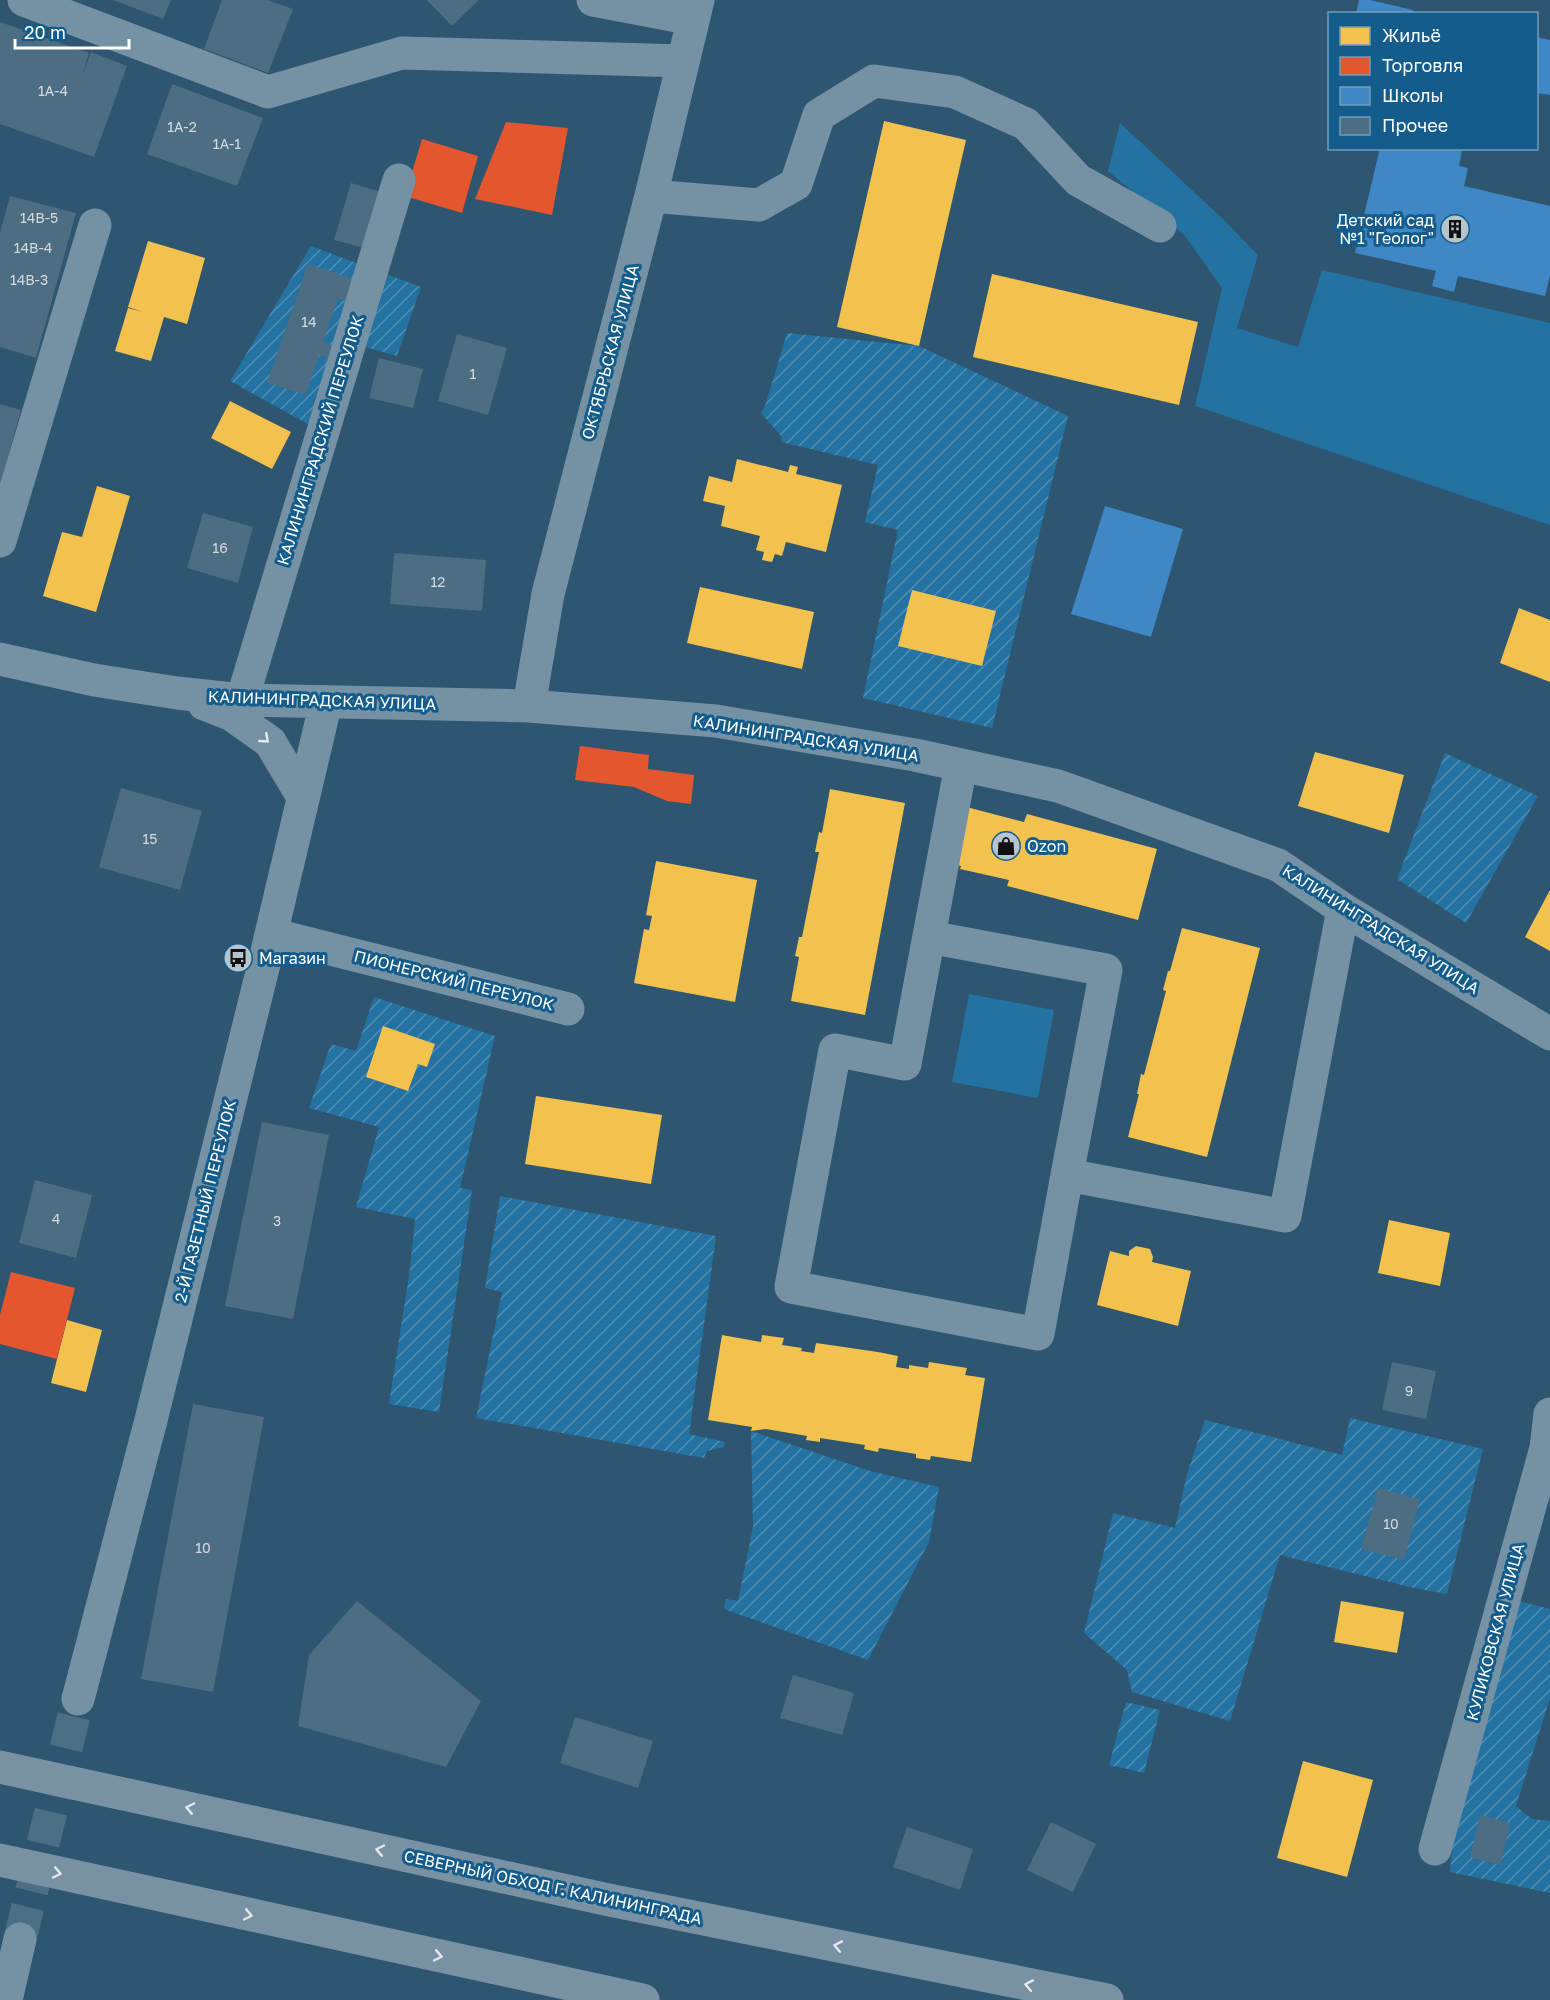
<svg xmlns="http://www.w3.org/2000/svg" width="1550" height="2000" viewBox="0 0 1550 2000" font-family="'Golos Text',sans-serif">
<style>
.green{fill:#2472a1}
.garden{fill:url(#garden-furrows)}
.homes{fill:#f2c14e}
.shops{fill:#e4572e}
.schools{fill:#3f88c5}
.building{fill:#4d6d82}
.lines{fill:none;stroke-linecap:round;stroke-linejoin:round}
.minor-tunnel{stroke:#4d6f86;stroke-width:33;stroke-dasharray:33 16;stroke-linecap:butt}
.minor{stroke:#7592a5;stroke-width:33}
.highway{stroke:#7892a4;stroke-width:33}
.oneway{stroke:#e3e9ed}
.oneway2{stroke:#e4e9ed}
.labels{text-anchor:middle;stroke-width:6;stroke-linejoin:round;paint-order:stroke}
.number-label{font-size:14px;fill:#d2dae0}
.poi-label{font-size:16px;fill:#fff;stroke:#135c8c;text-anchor:start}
.street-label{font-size:16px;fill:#fff;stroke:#135c8c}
</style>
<defs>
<pattern id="garden-furrows" width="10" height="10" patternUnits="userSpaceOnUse" patternTransform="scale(1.5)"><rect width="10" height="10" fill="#2472a1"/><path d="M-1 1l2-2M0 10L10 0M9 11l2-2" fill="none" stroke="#508eb4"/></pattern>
</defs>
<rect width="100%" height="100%" fill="#2e5671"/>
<path class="green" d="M1120,123L1222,218L1258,255L1237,328L1298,347L1322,270L1550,323V525L1195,406L1222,288L1185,236L1108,171Z
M969,994L1054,1010L1038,1098L952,1082Z"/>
<path class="garden" d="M311,246L421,287L397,356L365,347L350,396L313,427L230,381Z
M787,333L919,346L1068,416L992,728L863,698L898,530L865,522L878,465L781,442L782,437L761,413L765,406Z
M1445,753L1538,796L1466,923L1397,879Z
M374,997L495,1036L460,1188L472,1190L439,1412L389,1404L410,1269L415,1219L356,1207L379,1127L309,1108L331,1044L356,1051Z
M500,1196L716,1236L689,1434L725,1442L724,1447L707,1451L704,1458L476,1418L502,1292L485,1288Z
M1350,1418L1483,1449L1447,1594L1414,1588L1280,1555L1230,1721L1132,1692L1127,1670L1084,1633L1113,1513L1175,1528L1187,1474L1205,1420L1342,1455Z
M751,1431L870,1471L939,1487L929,1542L868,1660L724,1609L726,1599L738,1601L753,1527Z
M1510,1599L1550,1609V1698L1516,1806L1532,1819L1550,1821V1893L1450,1872L1457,1789Z
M1126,1702L1160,1710L1144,1773L1109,1765Z"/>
<path class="homes" d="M884,121L966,140L919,346L837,327Z
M148,241L205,258L187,324L164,317L151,361L115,351L128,308L143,312L128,307Z
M992,274L1198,322L1179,405L973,357Z
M230,401L291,432L272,469L211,438Z
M737,459L788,472L790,465L798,467L796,474L842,485L826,552L786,542L782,556L775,554L772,562L762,560L764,552L756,550L760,536L721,526L725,506L703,501L709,476L732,482Z
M97,486L130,496L96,612L43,596L62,532L82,537Z
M700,587L814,612L802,669L687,643Z
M912,590L996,611L982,666L898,646Z
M1519,608L1550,620V682L1500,663Z
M1315,752L1404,775L1389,833L1298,806Z
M830,789L905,803L865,1015L791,1001L799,957L795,956L799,937H802L819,852H815L819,832L822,833Z
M955,804L1024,822L1027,814L1157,849L1138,920L1007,886L1009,880L960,869L961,866L941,860Z
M656,861L757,880L735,1002L634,983L644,929L649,930L652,916L646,915Z
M1550,890V951L1525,937Z
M1182,928L1260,948L1207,1157L1128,1137L1139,1094H1137L1141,1074L1144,1075L1166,991L1163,990L1168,971H1170Z
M383,1026L435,1044L427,1067L418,1064L408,1091L366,1077Z
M536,1096L662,1115L651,1184L525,1164Z
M1389,1220L1450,1233L1440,1286L1378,1273Z
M1136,1246L1150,1249L1153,1257L1152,1262L1191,1271L1178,1326L1097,1305L1110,1251L1129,1256V1251Z
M67,1320L102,1330L86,1392L51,1383Z
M722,1335L761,1342L762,1335L784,1338L782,1345L802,1348L801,1351L814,1353L816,1343L878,1352L898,1356L896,1367L909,1369V1365L928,1368L929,1362L967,1368L965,1375L985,1378L971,1462L931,1456L930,1460L916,1458V1454L879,1448L878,1452L864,1449L865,1445L820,1438V1442L806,1440L807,1436L766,1429L751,1431L752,1427L708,1420Z
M1341,1601L1404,1612L1397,1653L1334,1642Z
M1303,1761L1373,1780L1347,1877L1277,1858Z"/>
<path class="shops" d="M506,122L568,128L552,215L475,199Z
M422,139L478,156L462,213L405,196Z
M580,746L649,755L648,769L694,775L691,804L667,801L634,787L575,780Z
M11,1272L75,1288L57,1359L0,1344V1315Z"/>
<path class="schools" d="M1359,0H1370L1413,10L1412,14H1356Z
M1536,37L1550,40V95L1536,93Z
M1380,148H1454L1462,150L1459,166L1468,168L1464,186L1550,206V275L1545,296L1458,276L1454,292L1432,286L1436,271L1355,253Z
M1105,506L1183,529L1151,637L1071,614Z"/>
<path class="building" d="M113,0H171L163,19Z
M222,0H267L293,9L268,73L204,49Z
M427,0H479L452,26Z
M0,22L89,53L82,77L91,52L127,66L94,157L0,124Z
M172,84L263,118L237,186L147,154Z
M351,183L391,195L372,250L334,240Z
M10,196L76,213L36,358L0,347V233Z
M308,264L353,279L346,301L338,298L323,342L332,345L327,358L319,355L306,395L267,383Z
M457,334L507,348L488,415L438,401Z
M379,358L423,369L413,408L369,398Z
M0,404L21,410L1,482H0Z
M203,513L253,527L238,583L187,568Z
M394,553L486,560L482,611L390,604Z
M121,788L202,811L180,890L99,867Z
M262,1122L329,1135L293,1319L225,1306Z
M35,1180L92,1195L76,1258L19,1243Z
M1392,1362L1436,1371L1426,1419L1382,1410Z
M193,1404L264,1417L213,1692L141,1679Z
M1378,1488L1420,1499L1404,1560L1361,1549Z
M357,1601L481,1701L446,1767L298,1726L309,1655Z
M793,1675L854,1693L842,1735L780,1718Z
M575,1717L653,1741L638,1788L560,1763Z
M1480,1815L1510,1823L1500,1865L1470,1857Z
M1051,1822L1096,1844L1073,1892L1027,1870Z
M907,1827L973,1849L960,1890L893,1867Z"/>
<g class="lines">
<path class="minor-tunnel" d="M20,1939L78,1699"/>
<path class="minor" d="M24,0L268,92L402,53L683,61
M593,0L693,19
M651,196L759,205L796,184L819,115L874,81L955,92L1026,124L1078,180L1160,226
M0,541L95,225
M0,659L94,680L177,693L242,700L529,706L716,721L915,755L1058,786L1278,865L1343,909L1550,1034
M242,700L399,180
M204,704L232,715L270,742L303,797
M529,706L548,594L651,196L698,0
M961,765L905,1064L835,1050L791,1287L1038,1334L1067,1175L1285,1216L1343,909
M271,934L568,1009
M929,937L1106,970L1067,1175
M78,1699L151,1420L264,964L326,702
M1435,1849L1546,1448L1550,1414
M6,2000L20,1939"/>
<path class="highway" d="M0,1767L609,1900L1107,2000
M0,1860L643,2000"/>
</g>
<defs><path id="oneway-chevron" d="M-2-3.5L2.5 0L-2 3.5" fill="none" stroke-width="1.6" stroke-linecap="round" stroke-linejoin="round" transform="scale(1.5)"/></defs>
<use class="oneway" href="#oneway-chevron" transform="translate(265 739) rotate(41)"/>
<g class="oneway2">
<use href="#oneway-chevron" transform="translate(190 1808) rotate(-168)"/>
<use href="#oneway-chevron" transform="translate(380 1850) rotate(-168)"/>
<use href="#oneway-chevron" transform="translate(57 1873) rotate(12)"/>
<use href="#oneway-chevron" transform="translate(248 1915) rotate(12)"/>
<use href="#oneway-chevron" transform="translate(838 1946) rotate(-169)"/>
<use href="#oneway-chevron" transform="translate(438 1956) rotate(12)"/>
<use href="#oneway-chevron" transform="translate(1029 1985) rotate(-169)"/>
</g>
<defs>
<g id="building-disc" transform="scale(1.5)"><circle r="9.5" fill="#b6c4cd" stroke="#135c8c"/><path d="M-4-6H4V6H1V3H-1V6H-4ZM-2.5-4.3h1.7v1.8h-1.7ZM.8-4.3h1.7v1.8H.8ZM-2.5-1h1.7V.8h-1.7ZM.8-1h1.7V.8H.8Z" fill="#111"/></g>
<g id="shop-disc" transform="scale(1.5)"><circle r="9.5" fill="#b6c4cd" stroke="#135c8c"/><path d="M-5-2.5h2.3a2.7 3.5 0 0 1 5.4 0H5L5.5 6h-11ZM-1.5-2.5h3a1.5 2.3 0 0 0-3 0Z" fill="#111"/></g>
<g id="bus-disc" transform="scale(1.5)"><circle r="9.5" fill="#b6c4cd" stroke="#135c8c"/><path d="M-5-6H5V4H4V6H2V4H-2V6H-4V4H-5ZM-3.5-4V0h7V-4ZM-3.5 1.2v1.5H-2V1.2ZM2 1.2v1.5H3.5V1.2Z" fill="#111"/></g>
</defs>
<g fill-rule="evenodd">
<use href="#building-disc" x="1455" y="229"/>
<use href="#shop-disc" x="1006" y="846"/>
<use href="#bus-disc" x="238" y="958"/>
</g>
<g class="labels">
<g class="number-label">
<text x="53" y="96">1А-4</text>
<text x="182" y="132">1А-2</text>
<text x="227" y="149">1А-1</text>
<text x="39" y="223">14В-5</text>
<text x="33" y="253">14В-4</text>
<text x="29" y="285">14В-3</text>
<text x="309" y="327">14</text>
<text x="473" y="379">1</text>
<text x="220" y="553">16</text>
<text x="438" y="587">12</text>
<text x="150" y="844">15</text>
<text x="56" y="1224">4</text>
<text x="277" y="1226">3</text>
<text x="1409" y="1396">9</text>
<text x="1391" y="1529">10</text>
<text x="203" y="1553">10</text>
</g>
<g class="poi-label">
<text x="1434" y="226" text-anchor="end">Детский сад<tspan x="1434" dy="18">№1 "Геолог"</tspan></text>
<text x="1027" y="852">Ozon</text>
<text x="259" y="964">Магазин</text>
</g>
<g class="street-label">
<text transform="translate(610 352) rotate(-75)" y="6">ОКТЯБРЬСКАЯ УЛИЦА</text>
<text transform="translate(320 440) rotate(-73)" y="6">КАЛИНИНГРАДСКИЙ ПЕРЕУЛОК</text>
<text transform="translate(322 700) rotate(2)" y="6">КАЛИНИНГРАДСКАЯ УЛИЦА</text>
<text transform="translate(806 738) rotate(9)" y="6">КАЛИНИНГРАДСКАЯ УЛИЦА</text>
<text transform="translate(1381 929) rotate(32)" y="6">КАЛИНИНГРАДСКАЯ УЛИЦА</text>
<text transform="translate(454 980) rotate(14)" y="6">ПИОНЕРСКИЙ ПЕРЕУЛОК</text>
<text transform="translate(205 1201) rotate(-76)" y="6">2-Й ГАЗЕТНЫЙ ПЕРЕУЛОК</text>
<text transform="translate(1495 1632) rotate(-75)" y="6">КУЛИКОВСКАЯ УЛИЦА</text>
<text transform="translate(553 1887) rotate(12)" y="6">СЕВЕРНЫЙ ОБХОД Г. КАЛИНИНГРАДА</text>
</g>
</g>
<rect x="1328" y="12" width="210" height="138" fill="#135c8c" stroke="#719dba" stroke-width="1.5"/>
<rect x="1340" y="27" width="30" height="18" fill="#f2c14e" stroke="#719dba" stroke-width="1.5"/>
<text x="1382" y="42" font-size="18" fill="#ffffff">Жильё</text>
<rect x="1340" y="57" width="30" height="18" fill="#e4572e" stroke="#719dba" stroke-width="1.5"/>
<text x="1382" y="72" font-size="18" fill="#ffffff">Торговля</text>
<rect x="1340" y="87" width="30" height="18" fill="#3f88c5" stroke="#719dba" stroke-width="1.5"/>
<text x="1382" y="102" font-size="18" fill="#ffffff">Школы</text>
<rect x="1340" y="117" width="30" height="18" fill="#4d6d82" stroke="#719dba" stroke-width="1.5"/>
<text x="1382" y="132" font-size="18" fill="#ffffff">Прочее</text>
<path d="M15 39v9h114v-9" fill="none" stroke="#ffffff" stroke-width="3"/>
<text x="24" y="39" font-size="18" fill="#ffffff" stroke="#135c8c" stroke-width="4.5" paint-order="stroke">20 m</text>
</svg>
